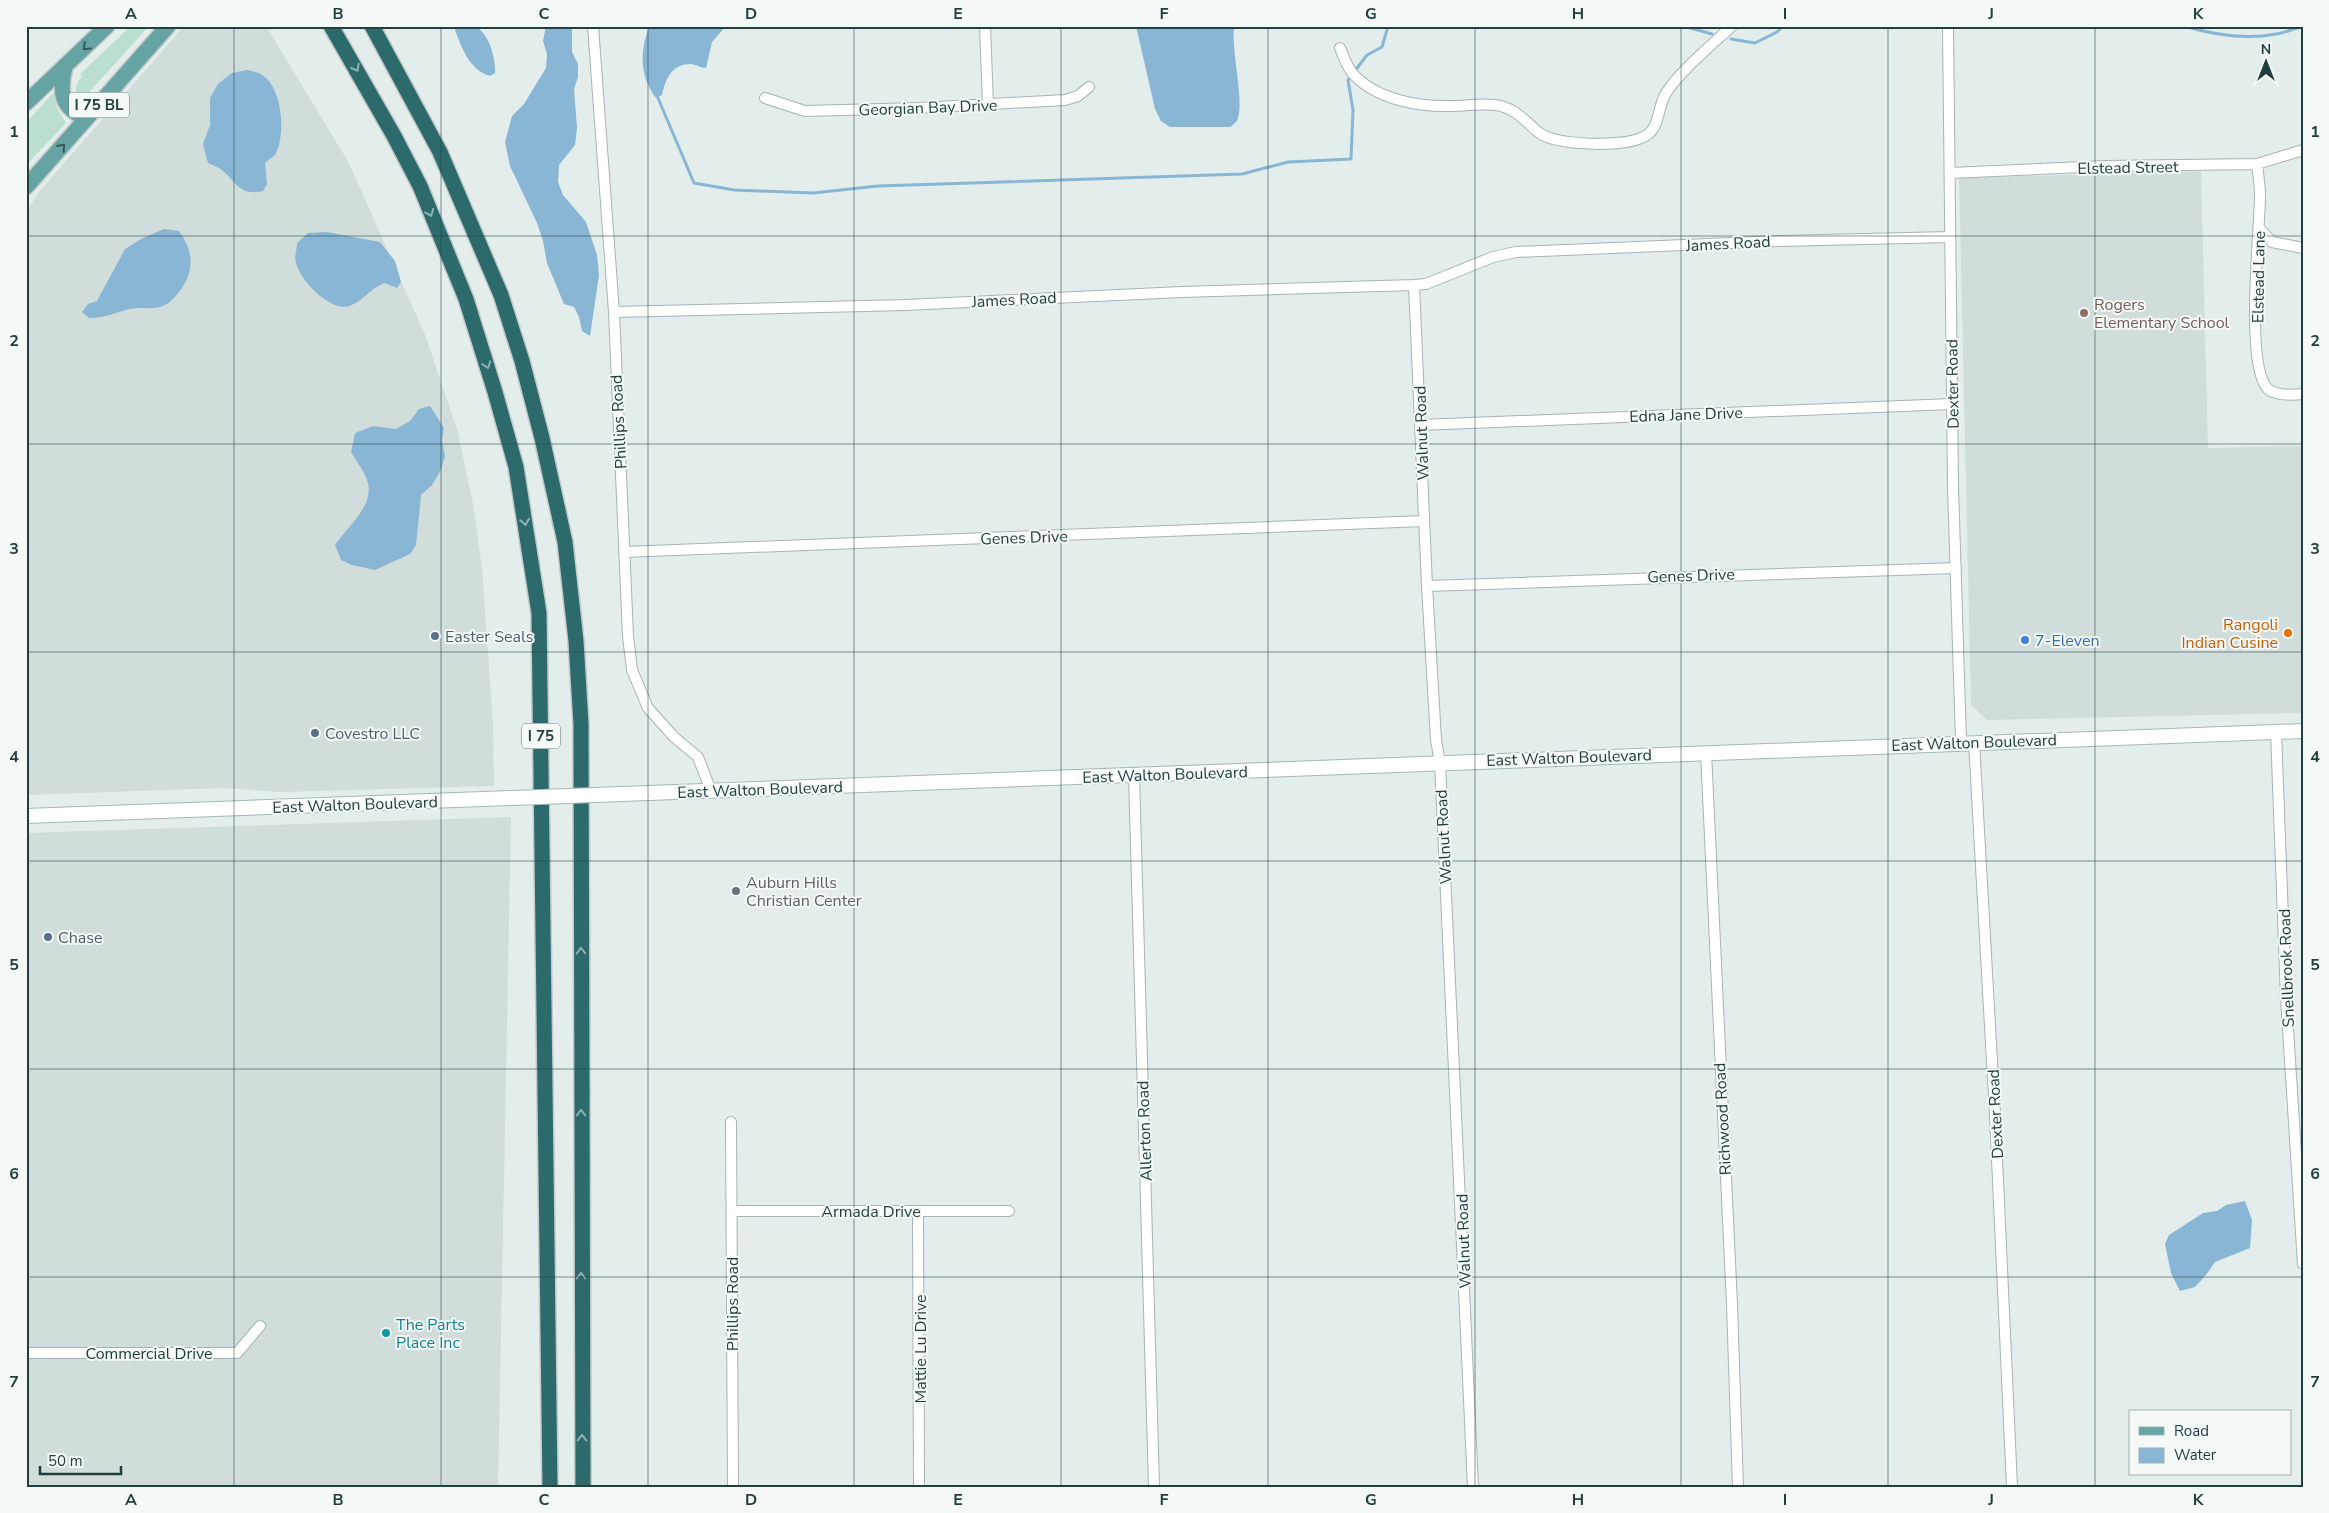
<svg xmlns="http://www.w3.org/2000/svg" width="2329" height="1513" viewBox="0 0 2329 1513" font-family="'Nunito Sans',sans-serif">
<style>
.built{fill:#d1dddb}
.green{fill:#bbdfce}
.water{fill:#89b6d4}
.lines{fill:none;stroke-linecap:round;stroke-linejoin:round}
.stream{stroke:#89b6d4;stroke-width:3}
.street-casing{stroke:#a5b5b4;stroke-width:12}
.secondary-casing{stroke:#a1b9b7;stroke-width:16}
.primary-casing{stroke:#c1c9c9;stroke-width:18}
.highway-casing{stroke:#c1c9c9;stroke-width:18}
.street{stroke:#fff;stroke-width:10}
.secondary{stroke:#fff;stroke-width:14}
.primary{stroke:#66a4a3;stroke-width:15}
.highway{stroke:#2d6a6c;stroke-width:15}
.secondary-bridge-casing{stroke:#a1b9b7;stroke-width:16;stroke-linecap:butt}
.secondary-bridge{stroke:#fff;stroke-width:14}
.oneway{stroke:#335858}
.oneway2{stroke:#90b2b2}
.grid{fill:none;stroke:#223f3f;stroke-width:1;stroke-opacity:0.55}
.education-dot{fill:#8d6e63;stroke:#f4f9f8;stroke-width:2}
.food-dot{fill:#e8710a;stroke:#f4f9f8;stroke-width:2}
.service-dot{fill:#5c6f8a;stroke:#f4f9f8;stroke-width:2}
.shop-dot{fill:#3f7fe0;stroke:#f4f9f8;stroke-width:2}
.worship-dot{fill:#6b7280;stroke:#f4f9f8;stroke-width:2}
.culture-dot{fill:#0f9aa8;stroke:#f4f9f8;stroke-width:2}
.labels{text-anchor:middle;stroke-width:4;stroke-linejoin:round;paint-order:stroke}
.shield{fill:#f4f9f8;stroke:#617776;stroke-width:1}
.shield-label{font-size:15px;font-weight:bold;fill:#223f3f}
.street-label{font-size:16px;fill:#223f3f;stroke:#f4f9f8}
.education-label{font-size:16px;fill:#785e54;stroke:#f4f9f8;text-anchor:start}
.food-label{font-size:16px;fill:#c56008;stroke:#f4f9f8;text-anchor:end}
.service-label{font-size:16px;fill:#4e5e75;stroke:#f4f9f8;text-anchor:start}
.shop-label{font-size:16px;fill:#366cbe;stroke:#f4f9f8;text-anchor:start}
.worship-label{font-size:16px;fill:#5b616d;stroke:#f4f9f8;text-anchor:start}
.culture-label{font-size:16px;fill:#0d838f;stroke:#f4f9f8;text-anchor:start}
.neatline{fill:none;stroke:#223f3f;stroke-width:2}
.grid-label{font-size:16px;text-anchor:middle;font-weight:bold;fill:#223f3f}
</style>
<rect width="100%" height="100%" fill="#e3edeb"/>
<path class="built" d="M184,26H266L349,163L425,335L457,429L473,504L482,568L493,724L494,786L280,792L222,788L26,795V212L39,192L70,156Z
M2201,171L2208,448L2303,446V713L1987,720L1971,705L1959,178Z
M511,817L498,1487H26V833Z"/>
<path class="green" d="M131,26H149L83,99H78C73,92 77,82 82,76L80,74Z
M52,94L54,95L57,108L66,123L26,165V123Z"/>
<path class="water" d="M458,26C463,26 470,25 475,27C489,32 496,59 495,73L490,76C470,70 462,49 455,30Z
M546,26H572V52L578,64V77L574,89L577,128L575,145L559,165L558,182L563,195L586,222L597,255L599,275L590,336L582,331L579,317L574,307L564,304L547,263L543,241L537,223L510,166L505,142L512,116L524,104L546,68L547,54L543,41Z
M649,26H726L712,42L706,68C700,68 696,64 690,64C671,64 665,81 662,95L656,98C639,75 640,52 649,26Z
M1136,26H1234C1231,51 1244,99 1238,118C1237,122 1233,125 1230,127H1170L1161,121L1155,109Z
M247,70C252,71 258,72 262,75C282,87 286,133 276,153C275,156 268,160 265,163L267,184L263,191C237,197 235,178 219,168C216,166 212,165 208,163L203,144L210,125V98L218,84L232,73Z
M164,229L179,231C194,251 195,272 179,292C175,297 171,302 165,305C155,311 141,306 130,309C115,313 104,318 89,318L82,312L88,304L97,301L125,249L141,239Z
M327,232L380,242L395,261L401,282L397,288L385,283C371,287 363,302 349,306C330,312 300,280 296,263C294,257 297,249 297,243L308,233Z
M430,406L444,428L442,441L445,456L441,470L432,485L421,495L416,545L410,554L375,570L352,565L341,560L335,545C347,527 376,505 367,480C364,471 356,461 351,452L355,433L373,426L396,429L410,421L419,409Z
M2245,1201L2252,1220L2250,1248L2215,1262L2206,1275L2195,1287L2180,1291L2171,1273L2165,1244L2169,1235L2203,1213L2217,1211L2226,1205Z"/>
<g class="lines">
<path class="stream" d="M1683,26L1712,34
M2184,26C2214,35 2245,40 2276,34C2285,33 2294,28 2303,27
M1731,39L1755,43L1777,32L1783,26
M658,98L694,183L734,190L813,193L878,186L1242,174L1288,162L1351,159L1353,110L1348,80L1367,55L1382,47L1388,26"/>
<g class="street-casing">
<path id="street" d="M593,26L614,312L628,636L632,670L648,708L674,737L698,757L711,791
M985,26L988,105
M1948,26L1953,487L1961,742
M1340,48C1344,57 1347,68 1354,75C1378,100 1419,107 1452,106C1468,106 1486,102 1501,106C1518,111 1525,121 1538,132C1556,146 1620,147 1641,138C1660,131 1657,111 1664,97C1673,77 1715,42 1732,26
M765,98L805,111L919,108L1065,100L1078,96L1089,87
M2257,164C2258,174 2260,185 2260,195C2260,229 2244,370 2269,390C2278,396 2293,395 2303,394
M1950,173L2105,166L2257,164L2303,150
M2259,228L2272,242L2303,248
M1414,285L1427,586L1436,740L1440,763L1473,1487
M614,312L905,305L1182,292L1414,285L1426,284L1493,257L1516,252L1780,241L1950,237
M1421,425L1952,404
M624,552L1424,521
M1427,586L1956,568
M2276,732L2286,998L2303,1264
M1974,742L1995,1115L2012,1487
M1706,752L1732,1304L1738,1487
M1134,775L1154,1487
M731,1122L733,1487
M732,1211H1009
M918,1211L919,1487
M26,1353H237L260,1326"/>
</g>
<g class="secondary-casing">
<path id="secondary" d="M622,794L2303,731
M26,816L513,798"/>
</g>
<g class="primary-casing">
<path id="primary" d="M65,67C59,92 61,109 87,118
M26,103L107,26
M26,187L168,26"/>
</g>
<g class="highway-casing">
<path id="highway" d="M331,26L394,136L420,186L466,299L495,392L516,467L539,613L550,1487
M372,26L440,152L501,295L522,361L542,438L565,542L576,641L581,724L583,1487"/>
</g>
<use href="#street" class="street"/>
<use href="#secondary" class="secondary"/>
<use href="#primary" class="primary"/>
<use href="#highway" class="highway"/>
<g class="secondary-bridge-casing">
<path id="secondary-bridge" d="M513,798L622,794"/>
</g>
<use href="#secondary-bridge" class="secondary-bridge"/>
</g>
<defs><path id="oneway-chevron" d="M-2-3.5L2.5 0L-2 3.5" fill="none" stroke-width="1.6" stroke-linecap="round" stroke-linejoin="round" transform="scale(1.25)"/></defs>
<g class="oneway">
<use href="#oneway-chevron" transform="translate(86 47) rotate(136)"/>
<use href="#oneway-chevron" transform="translate(62 147) rotate(-49)"/>
</g>
<g class="oneway2">
<use href="#oneway-chevron" transform="translate(356 68) rotate(61)"/>
<use href="#oneway-chevron" transform="translate(430 213) rotate(68)"/>
<use href="#oneway-chevron" transform="translate(487 365) rotate(72)"/>
<use href="#oneway-chevron" transform="translate(525 522) rotate(81)"/>
<use href="#oneway-chevron" transform="translate(581 951) rotate(-90)"/>
<use href="#oneway-chevron" transform="translate(581 1113) rotate(-90)"/>
<use href="#oneway-chevron" transform="translate(581 1276) rotate(-90)"/>
<use href="#oneway-chevron" transform="translate(582 1438) rotate(-90)"/>
</g>
<path class="grid" d="M234,26V1487M441,26V1487M648,26V1487M854,26V1487M1061,26V1487M1268,26V1487M1475,26V1487M1681,26V1487M1888,26V1487M2095,26V1487M26,236H2303M26,444H2303M26,652H2303M26,861H2303M26,1069H2303M26,1277H2303"/>
<circle class="education-dot" cx="2084" cy="313" r="5"/>
<circle class="food-dot" cx="2288" cy="633" r="5"/>
<g class="service-dot">
<circle cx="435" cy="636" r="5"/>
<circle cx="315" cy="733" r="5"/>
<circle cx="48" cy="937" r="5"/>
</g>
<circle class="shop-dot" cx="2025" cy="640" r="5"/>
<circle class="worship-dot" cx="736" cy="891" r="5"/>
<circle class="culture-dot" cx="386" cy="1333" r="5"/>
<g class="labels">
<g class="shield">
<rect x="69" y="92.5" width="60" height="25" rx="4"/>
<rect x="522" y="723.5" width="38" height="25" rx="4"/>
</g>
<g class="shield-label">
<text x="99" y="110">I 75 BL</text>
<text x="541" y="741">I 75</text>
</g>
<g class="street-label">
<text transform="translate(928 107) rotate(-2)" y="6">Georgian Bay Drive</text>
<text transform="translate(2128 167) rotate(-1)" y="6">Elstead Street</text>
<text transform="translate(1728 243) rotate(-3)" y="6">James Road</text>
<text transform="translate(2258 277) rotate(-89)" y="6">Elstead Lane</text>
<text transform="translate(1014 299) rotate(-3)" y="6">James Road</text>
<text transform="translate(1952 384) rotate(-91)" y="6">Dexter Road</text>
<text transform="translate(1686 414) rotate(-2)" y="6">Edna Jane Drive</text>
<text transform="translate(618 422) rotate(-93)" y="6">Phillips Road</text>
<text transform="translate(1421 433) rotate(-92)" y="6">Walnut Road</text>
<text transform="translate(1024 537) rotate(-2)" y="6">Genes Drive</text>
<text transform="translate(1691 575) rotate(-2)" y="6">Genes Drive</text>
<text transform="translate(1974 742) rotate(-2)" y="6">East Walton Boulevard</text>
<text transform="translate(1569 757) rotate(-2)" y="6">East Walton Boulevard</text>
<text transform="translate(1165 774) rotate(-2)" y="6">East Walton Boulevard</text>
<text transform="translate(760 789) rotate(-2)" y="6">East Walton Boulevard</text>
<text transform="translate(355 804) rotate(-2)" y="6">East Walton Boulevard</text>
<text transform="translate(1443 837) rotate(-93)" y="6">Walnut Road</text>
<text transform="translate(2286 968) rotate(-92)" y="6">Snellbrook Road</text>
<text transform="translate(1995 1114) rotate(-93)" y="6">Dexter Road</text>
<text transform="translate(1722 1119) rotate(-93)" y="6">Richwood Road</text>
<text transform="translate(1144 1131) rotate(-92)" y="6">Allerton Road</text>
<text x="871" y="1217">Armada Drive</text>
<text transform="translate(1463 1241) rotate(-92)" y="6">Walnut Road</text>
<text transform="translate(732 1304) rotate(-90)" y="6">Phillips Road</text>
<text transform="translate(920 1349) rotate(-90)" y="6">Mattie Lu Drive</text>
<text x="149" y="1359">Commercial Drive</text>
</g>
<g class="education-label">
<text x="2094" y="310">Rogers<tspan x="2094" dy="18">Elementary School</tspan></text>
</g>
<g class="food-label">
<text x="2278" y="630">Rangoli<tspan x="2278" dy="18">Indian Cusine</tspan></text>
</g>
<g class="service-label">
<text x="445" y="642">Easter Seals</text>
<text x="325" y="739">Covestro LLC</text>
<text x="58" y="943">Chase</text>
</g>
<g class="shop-label">
<text x="2035" y="646">7-Eleven</text>
</g>
<g class="worship-label">
<text x="746" y="888">Auburn Hills<tspan x="746" dy="18">Christian Center</tspan></text>
</g>
<g class="culture-label">
<text x="396" y="1330">The Parts<tspan x="396" dy="18">Place Inc</tspan></text>
</g>
</g>
<rect width="2329" height="1513" fill="none" stroke="#f4f9f8" stroke-width="55"/>
<rect x="2129" y="1410" width="162" height="65" fill="#f4f9f8" stroke="#a0afae"/>
<rect x="2139" y="1427" width="25" height="8" fill="#66a4a3" stroke="#a0afae"/>
<text x="2174" y="1436" font-size="15" fill="#223f3f">Road</text>
<rect x="2139" y="1448" width="25" height="15" fill="#89b6d4" stroke="#a0afae"/>
<text x="2174" y="1460" font-size="15" fill="#223f3f">Water</text>
<g transform="translate(2266 62)" stroke="#f4f9f8" stroke-width="4" paint-order="stroke">
<path d="M0-4L9 19L0 12L-9 19Z" fill="#223f3f"/>
<text y="-8" font-size="14" font-weight="bold" text-anchor="middle" fill="#223f3f">N</text>
</g>
<path d="M40 1466v8h81v-8" fill="none" stroke="#223f3f" stroke-width="2.5"/>
<text x="48" y="1466" font-size="15" fill="#223f3f" stroke="#f4f9f8" stroke-width="4" paint-order="stroke">50 m</text>
<rect x="28" y="28" width="2274" height="1458" class="neatline"/>
<g class="grid-label">
<text x="131" y="19">A</text>
<text x="338" y="19">B</text>
<text x="544" y="19">C</text>
<text x="751" y="19">D</text>
<text x="958" y="19">E</text>
<text x="1164" y="19">F</text>
<text x="1371" y="19">G</text>
<text x="1578" y="19">H</text>
<text x="1785" y="19">I</text>
<text x="1991" y="19">J</text>
<text x="2198" y="19">K</text>
<text x="14" y="137">1</text>
<text x="2315" y="137">1</text>
<text x="14" y="346">2</text>
<text x="2315" y="346">2</text>
<text x="14" y="554">3</text>
<text x="2315" y="554">3</text>
<text x="14" y="762">4</text>
<text x="2315" y="762">4</text>
<text x="14" y="970">5</text>
<text x="2315" y="970">5</text>
<text x="14" y="1179">6</text>
<text x="2315" y="1179">6</text>
<text x="14" y="1387">7</text>
<text x="2315" y="1387">7</text>
<text x="131" y="1505">A</text>
<text x="338" y="1505">B</text>
<text x="544" y="1505">C</text>
<text x="751" y="1505">D</text>
<text x="958" y="1505">E</text>
<text x="1164" y="1505">F</text>
<text x="1371" y="1505">G</text>
<text x="1578" y="1505">H</text>
<text x="1785" y="1505">I</text>
<text x="1991" y="1505">J</text>
<text x="2198" y="1505">K</text>
</g>
</svg>
